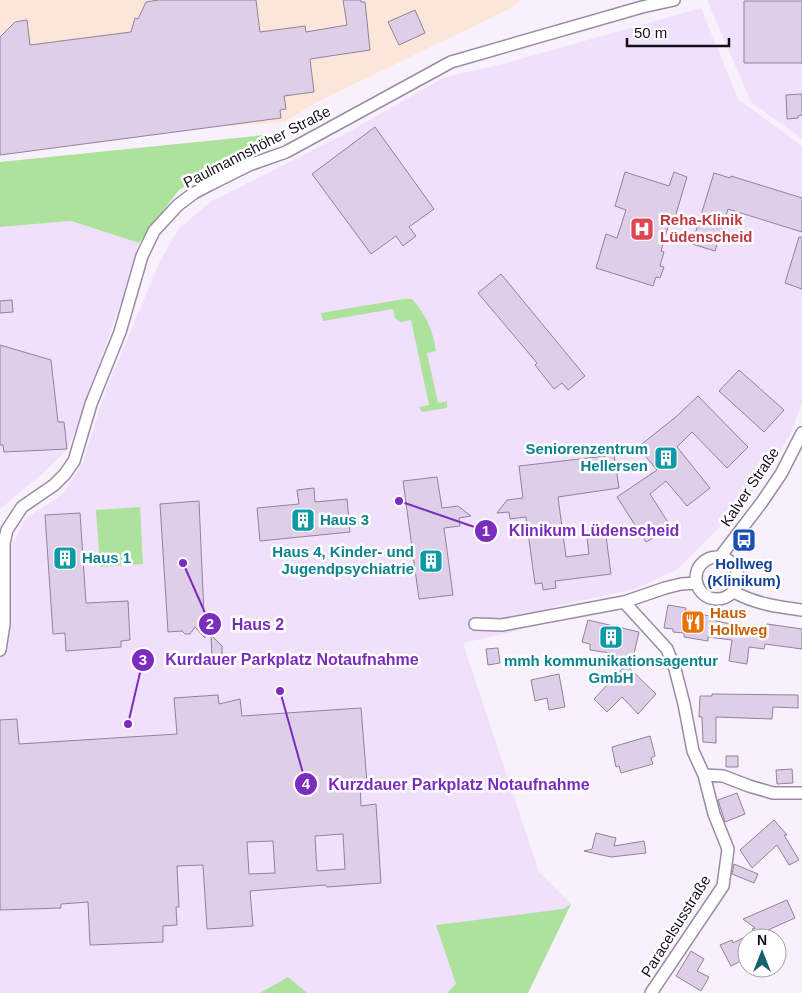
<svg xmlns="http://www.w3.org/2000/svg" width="802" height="993" viewBox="0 0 802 993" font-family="Helvetica,sans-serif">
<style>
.built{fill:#f1e0fc}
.industrial{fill:#fce5d9}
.green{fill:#ace29c}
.building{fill:#decee8;stroke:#91829a;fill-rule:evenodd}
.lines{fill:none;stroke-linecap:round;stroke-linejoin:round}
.minor-casing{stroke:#9b8ca5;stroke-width:14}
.minor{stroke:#fff;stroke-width:11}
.labels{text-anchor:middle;stroke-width:5;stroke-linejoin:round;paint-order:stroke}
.street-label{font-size:15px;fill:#150f19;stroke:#fff}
.health-label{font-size:15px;font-weight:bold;fill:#be3a42;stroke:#fff;text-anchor:start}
.culture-label{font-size:15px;font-weight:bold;fill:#0d838f;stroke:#fff;text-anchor:end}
.transit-label{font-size:15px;font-weight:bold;fill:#164399;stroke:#fff}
.food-label{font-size:15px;font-weight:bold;fill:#c56008;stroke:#fff;text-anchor:start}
.leader{fill:none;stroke:#7b2cbf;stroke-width:2}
.callout-dot{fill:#7b2cbf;stroke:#fff;stroke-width:2}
.mark-label{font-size:15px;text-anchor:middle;font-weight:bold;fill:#fff}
.callout-label{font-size:16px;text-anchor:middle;font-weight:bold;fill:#7b2cbf;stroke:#fff;stroke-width:5;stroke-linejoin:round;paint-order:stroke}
</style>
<rect width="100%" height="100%" fill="#f8f1fc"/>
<path class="built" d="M707,0H802V139L751,102Z
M701,8L738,99L802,146V403L791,432L770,471L739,508L678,569L635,589L555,606L521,630L463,643L539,872L571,904L528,993H0V532L14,541L26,518L63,494L83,462L104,395L160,261L179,228L212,201L352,130L445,77L503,64Z
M71,221L139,243L122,299L72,439L65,452L42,474L0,509V227Z"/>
<path class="industrial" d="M0,0H521L507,10L317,102L284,122L191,129L0,154Z"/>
<path class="green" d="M265,135L179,190L139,243L71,221L0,227V162Z
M404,299H412C426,314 433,331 436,351L427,353L438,403L447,401V408L422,412L419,407L429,405L411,320L401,322L395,318L393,309L323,321L321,313Z
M140,507L143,564L100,567L96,510Z
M571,904L528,993H447L456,984L436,925L563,909Z
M288,977L307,993H260Z"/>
<path class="building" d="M158,0H256L260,32L305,26L306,32L347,25L343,0H361V2H365L370,50L310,59L314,92L284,96L286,109L280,110L281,118L0,155V37L15,22L27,20L30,45L131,32L135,18L138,19L146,2Z
M744,1H802V63H744Z
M415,10L425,33L399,45L388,22Z
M802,94V115L798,116V118L787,119L786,95Z
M375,127L434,209L409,227L416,236L403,246L396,236L371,254L312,174Z
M625,172L669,186L674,172L687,177L673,224L669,223L661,251L664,252L660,266L664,267L660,278L656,277L653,286L596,268L606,234L617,238L626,210L615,206Z
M714,173L730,178L731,176L802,198V232L728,209L715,251L692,244Z
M799,237H802V289L785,283Z
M501,274L585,376L568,390L562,383L554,389L535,365L537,363L478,293Z
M12,300L13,312L0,313V301Z
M0,345L51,360L58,422H64L67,449L4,452L3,445H0Z
M739,370L784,410L764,432L719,391Z
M698,396L748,447L727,468L692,432L677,447L710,488L687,506L666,481L650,494L671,527L646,542L617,497L657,470L638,447L677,416Z
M614,455L619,488L558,497L566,557L589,554L587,538L606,536L611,574L555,581L556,588L543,590L542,583L535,584L526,517L510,519L509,512L497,513L507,500L523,498L519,466Z
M437,477L442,508L458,506L471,516L459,518L460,526L444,528L453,595L419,599L403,481Z
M314,488L315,502L347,499L350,532L260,541L257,508L299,504L297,490Z
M199,501L205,638L195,627L190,634H185L182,631L168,632L160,504Z
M80,513L86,603L128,601L130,640L121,641V647L66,651L65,633L53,634L45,515Z
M668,605L686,608L685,610L692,611V613L717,617L716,621L726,623L766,629L767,624L802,629V649L765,644L764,649L749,647L747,664L729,661L732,640L708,637V641L684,637V633L673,632V629L664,628Z
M588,620L639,632L632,662L610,653L590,650V644L582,642Z
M211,635L222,646V657H212Z
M498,648L500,663L488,665L486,649Z
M626,665L656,694L638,714L622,697L607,712L594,699Z
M559,674L565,707L549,710L547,698L535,701L531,680Z
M712,694L798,695V708L773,707L772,719L716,717V743L703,742L702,717H699L700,696H712Z
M218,695L219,704L240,699L242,716L361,708L367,783H360L361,806L376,804L381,883L327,887L325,885L250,891L253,926L207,929L203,865L177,866L179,907H176L177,925L163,926V942L90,945L88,902L61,904V908L0,910V720L17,719L19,744L177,734L174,698ZM343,834L345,869L317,871L315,836ZM273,841L275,873L249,874L247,842Z
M650,736L654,751L655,756L651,758L653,764L621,773L619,766L616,767L612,747Z
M726,756H738V767H726Z
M792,769L793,783L777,784L776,770Z
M737,793L745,814L725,822L718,800Z
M774,820L787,835H784L799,860L789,865L777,845L752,868L740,850Z
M596,833L616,838L614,846L644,841L646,853L611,857L584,851L592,849Z
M734,864L758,874L754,883L732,874Z
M787,900L795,918L768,930L772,938H759L752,929L755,928L743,919Z
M747,936V958L731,966L720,945L732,940L733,943Z
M691,951L704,959L697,971L709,977L701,991L676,976Z"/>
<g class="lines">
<g class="minor-casing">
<path id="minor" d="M696 578a21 21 0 1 1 42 0a21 21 0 1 1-42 0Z
M720,557L762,502L781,474L802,433
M734,592C756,604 778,607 802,610
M624,602L667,649L675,669L684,704L693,751L704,775L714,814L728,849L723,886L651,993
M475,624L502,625L624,602L665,588L681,584L697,583
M0,650L4,624V543L7,530L22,507L54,485L65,474L74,461L91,404L120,332L142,256L154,231L178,205L194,193L211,184L249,165L286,152L451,62L642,7L674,0
M704,775L723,776L749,786L773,793H802"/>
</g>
<use href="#minor" class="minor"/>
</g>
<defs>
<g id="hospital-square" transform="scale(1.25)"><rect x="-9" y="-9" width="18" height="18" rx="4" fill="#e0444e" stroke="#fff"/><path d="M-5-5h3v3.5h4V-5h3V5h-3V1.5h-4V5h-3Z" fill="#fff"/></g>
<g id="building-square" transform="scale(1.25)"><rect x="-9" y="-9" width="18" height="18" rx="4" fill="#0f9aa8" stroke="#fff"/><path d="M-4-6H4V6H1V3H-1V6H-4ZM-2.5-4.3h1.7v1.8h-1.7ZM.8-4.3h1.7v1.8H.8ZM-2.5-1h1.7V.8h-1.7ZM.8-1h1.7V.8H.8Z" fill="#fff"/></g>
<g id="bus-square" transform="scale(1.25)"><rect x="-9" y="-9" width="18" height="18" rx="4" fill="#1a4fb4" stroke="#fff"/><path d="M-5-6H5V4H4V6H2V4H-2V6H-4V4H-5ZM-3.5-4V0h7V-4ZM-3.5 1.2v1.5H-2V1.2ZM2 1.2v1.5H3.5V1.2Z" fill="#fff"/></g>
<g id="restaurant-square" transform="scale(1.25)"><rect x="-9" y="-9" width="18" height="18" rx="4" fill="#e8710a" stroke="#fff"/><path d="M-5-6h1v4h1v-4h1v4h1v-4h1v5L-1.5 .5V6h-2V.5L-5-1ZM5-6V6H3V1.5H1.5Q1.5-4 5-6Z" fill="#fff"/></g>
</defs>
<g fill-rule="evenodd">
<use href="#hospital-square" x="642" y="229"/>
<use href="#building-square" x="666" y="458"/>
<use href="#building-square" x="303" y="520"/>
<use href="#bus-square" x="744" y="540"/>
<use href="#building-square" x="65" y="558"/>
<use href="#building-square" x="431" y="561"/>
<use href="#restaurant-square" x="693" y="622"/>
<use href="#building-square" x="611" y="637"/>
</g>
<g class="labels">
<g class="street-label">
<text transform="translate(257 147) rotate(-27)" y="5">Paulmannshöher Straße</text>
<text transform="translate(750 487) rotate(-56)" y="5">Kalver Straße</text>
<text transform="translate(676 926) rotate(-58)" y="5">Paracelsusstraße</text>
</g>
<g class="health-label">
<text x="660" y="225">Reha-Klinik<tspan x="660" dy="17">Lüdenscheid</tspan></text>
</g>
<g class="culture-label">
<text x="648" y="454">Seniorenzentrum<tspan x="648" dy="17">Hellersen</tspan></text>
<text x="320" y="525" text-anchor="start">Haus 3</text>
<text x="414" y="557">Haus 4, Kinder- und<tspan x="414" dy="17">Jugendpsychiatrie</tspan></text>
<text x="82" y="563" text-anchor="start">Haus 1</text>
<text x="611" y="666" text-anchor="middle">mmh kommunikationsagentur<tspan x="611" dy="17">GmbH</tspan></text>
</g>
<g class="transit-label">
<text x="744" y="569">Hollweg<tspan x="744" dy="17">(Klinikum)</tspan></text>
</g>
<g class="food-label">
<text x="710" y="618">Haus<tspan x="710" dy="17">Hollweg</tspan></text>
</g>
</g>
<path class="leader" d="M399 501L486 531M183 563L210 624M128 724L143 660M280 691L306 784"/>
<g class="callout-dot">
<circle cx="399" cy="501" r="5"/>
<circle cx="183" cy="563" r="5"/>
<circle cx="128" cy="724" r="5"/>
<circle cx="280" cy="691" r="5"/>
<circle cx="486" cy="531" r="12"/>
<circle cx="210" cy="624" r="12"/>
<circle cx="143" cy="660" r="12"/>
<circle cx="306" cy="784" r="12"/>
</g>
<g class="mark-label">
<text x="486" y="536">1</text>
<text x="210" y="629">2</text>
<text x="143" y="665">3</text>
<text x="306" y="789">4</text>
</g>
<g class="callout-label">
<text x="594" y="536">Klinikum Lüdenscheid</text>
<text x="258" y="630">Haus 2</text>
<text x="292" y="665">Kurdauer Parkplatz Notaufnahme</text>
<text x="459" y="790">Kurzdauer Parkplatz Notaufnahme</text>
</g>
<g transform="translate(762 953)"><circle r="24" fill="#ffffff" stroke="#a19fa3"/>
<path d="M0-4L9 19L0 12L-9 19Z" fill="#16616e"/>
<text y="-8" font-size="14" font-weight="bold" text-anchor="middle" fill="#150f19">N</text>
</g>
<path d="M627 38v8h102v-8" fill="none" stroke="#150f19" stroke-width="2.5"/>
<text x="634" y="38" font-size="15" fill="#150f19" stroke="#ffffff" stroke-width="4" paint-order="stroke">50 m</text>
</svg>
